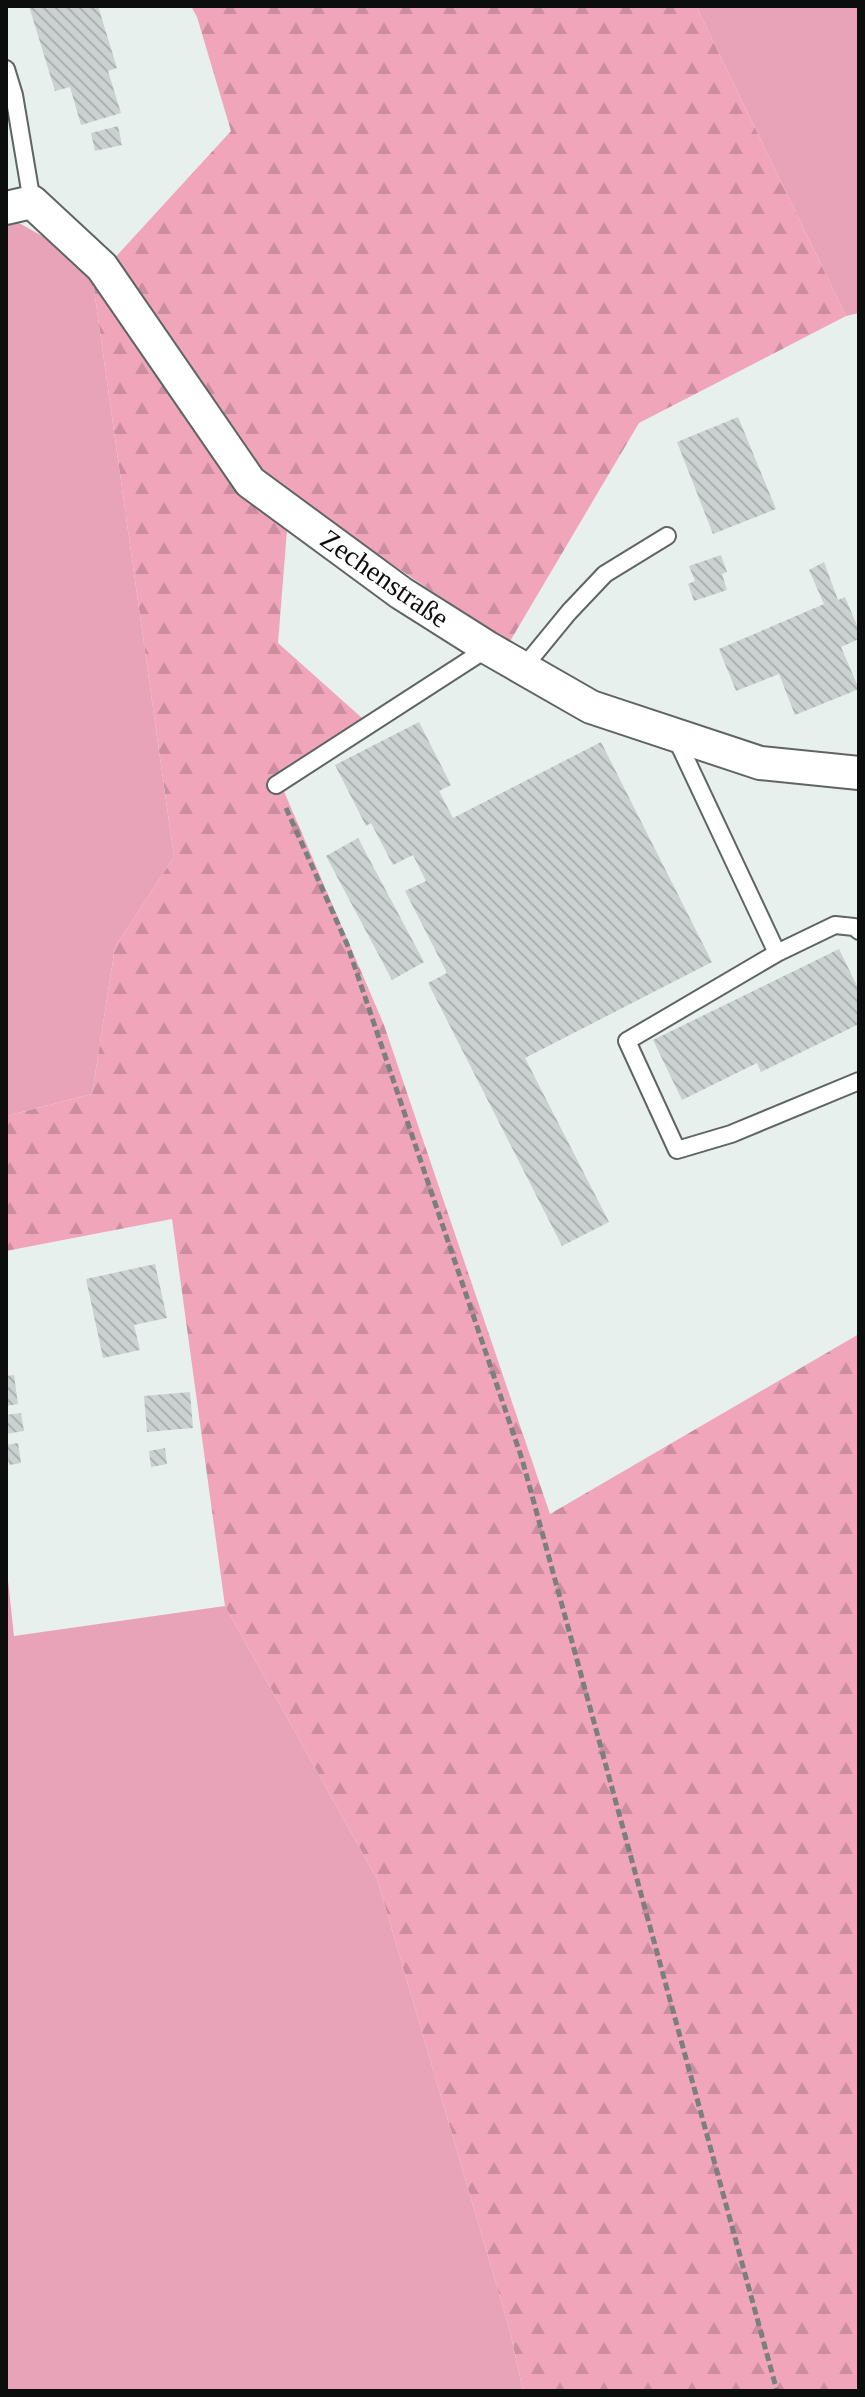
<svg xmlns="http://www.w3.org/2000/svg" width="865" height="2397" viewBox="0 0 865 2397" font-family="'Times New Roman',serif">
<style>
.grass{fill:#e9a3b8}
.forest{fill:url(#forest-firs)}
.building{fill:url(#building-back-hatch)}
.lines{fill:none;stroke-linecap:round;stroke-linejoin:round}
.lane-casing{stroke:#5e6563;stroke-width:20}
.street-casing{stroke:#5e6563;stroke-width:36}
.path{stroke:#7b807f;stroke-width:5;stroke-dasharray:8 4;stroke-linecap:butt}
.lane{stroke:#fff;stroke-width:16}
.street{stroke:#fff;stroke-width:32}
.labels{text-anchor:middle;stroke-width:6;stroke-linejoin:round;paint-order:stroke}
.street-label{font-size:28px;fill:#0c0e0e;stroke:#fff}
</style>
<defs>
<pattern id="forest-firs" width="22" height="20" patternUnits="userSpaceOnUse" patternTransform="scale(2)"><rect width="22" height="20" fill="#f1a5bb"/><path d="M5 1l3.5 6h-7zM16 11l3.5 6h-7z" fill="#cd8da0"/></pattern>
<pattern id="building-back-hatch" width="6" height="6" patternUnits="userSpaceOnUse" patternTransform="scale(2)"><rect width="6" height="6" fill="#cad1d0"/><path d="M-1 5l2 2M0 0l6 6M5-1l2 2" fill="none" stroke="#acb2b1"/></pattern>
</defs>
<rect width="100%" height="100%" fill="#e8f0ee"/>
<path class="grass" d="M696,6H859V313L846,316Z
M12,219L58,245L92,275L174,857L115,947L92,1094L6,1116V220Z
M6,1562L14,1636L225,1606L377,1879L510,2331L523,2391H6Z"/>
<path class="forest" d="M191,6H696L846,316L639,423L509,643L261,476L110,263L231,131L197,17Z
M92,275L244,491L287,530L278,643L362,718L277,775L384,1025L550,1514L859,1334V2391H523L510,2331L377,1879L225,1606L172,1219L6,1251V1116L92,1094L115,947L174,857Z"/>
<path class="building" d="M29,6H98L117,68L108,71L121,113L81,125L70,87L55,91Z
M118,126L122,145L95,151L91,133Z
M738,417L776,509L713,534L677,442Z
M721,555L727,572L722,574L727,590L694,601L688,584L695,581L689,566Z
M824,562L838,600L845,597L859,630V639L841,647L859,689L795,715L779,674L736,691L719,649L824,604L809,570Z
M419,722L451,785L439,791L453,818L601,742L712,962L525,1058L609,1222L562,1246L428,983L447,973L405,891L426,881L413,855L393,865L371,823L366,826L335,765Z
M358,838L424,962L392,980L326,856Z
M839,949L859,990V1024L761,1072L757,1063L682,1100L653,1040Z
M155,1264L167,1318L134,1325L140,1350L103,1358L86,1279Z
M14,1375L18,1404L6,1406V1376Z
M190,1392L193,1428L147,1432L144,1396Z
M21,1413L24,1431L6,1434V1415Z
M18,1443L21,1463L9,1465L6,1445Z
M165,1448L167,1464L151,1467L149,1451Z"/>
<g class="lines">
<g class="lane-casing">
<path id="lane" d="M6,69L14,95L32,202
M523,668L569,612L605,574L667,536
M675,736L777,953
M276,785L488,648
M859,931L854,927L835,925L777,953L627,1041L677,1150L731,1134L859,1081"/>
</g>
<g class="street-casing">
<path id="street" d="M6,208L32,202L102,267L250,482L401,593L488,648L591,707L760,763L859,773"/>
</g>
<path class="path" d="M286,808L347,944L522,1459L777,2391"/>
<use href="#lane" class="lane"/>
<use href="#street" class="street"/>
</g>
<g class="labels">
<g class="street-label">
<text transform="translate(385 578) rotate(35)" y="10">Zechenstraße</text>
</g>
</g>
<rect width="865" height="2397" fill="none" stroke="#0c0e0e" stroke-width="16"/>
</svg>
